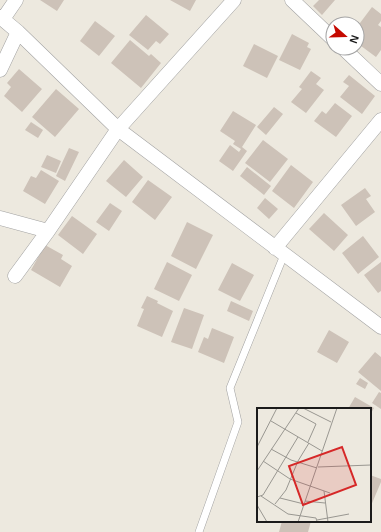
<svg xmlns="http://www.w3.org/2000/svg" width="381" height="532" viewBox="0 0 381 532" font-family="Arial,sans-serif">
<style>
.building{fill:#cdc2b8}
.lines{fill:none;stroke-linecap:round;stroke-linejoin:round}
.lane-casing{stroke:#a2a2a2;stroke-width:8}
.street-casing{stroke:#a2a2a2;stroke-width:15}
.lane{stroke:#fff;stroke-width:7}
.street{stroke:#fff;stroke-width:14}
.inset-road{fill:none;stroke:#999791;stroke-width:1}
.view{fill:#d62828;fill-opacity:0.15;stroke:#d62828;stroke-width:2}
.inset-edge{fill:none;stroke:#1b1b1b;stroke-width:2}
</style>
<rect width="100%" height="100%" fill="#ede9df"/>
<path class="building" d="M40,0H64L57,11Z
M170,0H196L190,11Z
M319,0H335L322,15L313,6Z
M372,7L381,14V21L378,25L381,27V50L376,57L357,43V27Z
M146,15L169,34L160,44L156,41L148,50L129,35Z
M95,21L115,36L99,56L80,41Z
M292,34L309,43L307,47L311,49L300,70L279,60Z
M130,40L149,56L151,54L161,63L141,88L111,63Z
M254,44L278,56L267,78L243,66Z
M19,69L42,89L22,112L4,96L11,87L7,83Z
M311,71L321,78L316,84L324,90L306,113L291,102L302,89L299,87Z
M349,75L375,96L362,114L340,97L349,86L343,82Z
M56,89L79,109L55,137L32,117Z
M335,103L352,116L336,137L314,121L322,111L326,114Z
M274,107L283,114L266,135L257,127Z
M233,111L256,125L242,147L247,151L233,171L219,161L230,145L239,152L241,149L233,144L235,141L220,131Z
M31,122L43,130L38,138L25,130Z
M263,140L288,159L270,182L245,163Z
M69,148L79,152L65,181L56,176Z
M47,155L61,161L56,173L41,167Z
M124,160L143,177L126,197L106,181Z
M291,165L313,182L294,208L272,191Z
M247,167L271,186L264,195L240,176Z
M41,170L59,181L45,204L23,191L31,176L36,178Z
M148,180L172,197L155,220L132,202Z
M365,188L371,196L366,199L375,212L356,226L341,205Z
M265,198L278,209L269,219L257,208Z
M110,203L122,211L109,231L96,222Z
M324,213L348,235L334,251L309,229Z
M72,216L97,234L83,254L58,235Z
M187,222L213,235L196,269L171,256Z
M363,236L379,257L358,274L342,253Z
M45,245L63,255L61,259L72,266L60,287L31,270Z
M167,262L192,275L179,301L154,289Z
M381,262V291L378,293L364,275Z
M232,263L254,275L240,301L218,290Z
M147,296L158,301L157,303L173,311L162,337L137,326L144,309L141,308Z
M231,301L253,311L249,321L227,311Z
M184,308L204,315L192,349L171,342Z
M212,328L234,337L224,363L198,352L204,337L208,339Z
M329,330L349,342L337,363L317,352Z
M375,352L381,357V391L358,372Z
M360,378L368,383L365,389L356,384Z
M379,392L381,393V409L372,403Z
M355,397L374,408L370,415V409H348Z
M370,475L381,479V482L370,508Z
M282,521H311L308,532H279Z"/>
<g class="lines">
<g class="lane-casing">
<path id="lane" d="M199,532L238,422L230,388L284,255"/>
</g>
<g class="street-casing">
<path id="street" d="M292,0L333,39
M0,17L18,32L118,129L381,327
M3,19L16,0
M343,48L381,84
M0,70L18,32
M0,218L48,231
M275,248L381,120
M15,276L48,231L118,129L234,0"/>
</g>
<use href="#lane" class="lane"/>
<use href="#street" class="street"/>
</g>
<g transform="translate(257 408)">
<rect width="114" height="114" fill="#ede9df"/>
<path class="inset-road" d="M46,0L74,14M39,5L59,16L51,34M14,13L65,43M0,39L20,0M14,41L34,52L60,60M6,53L33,71L73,85M61,59L114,57M0,63L42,0M67,83L71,114M4,88L31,106L59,110L60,114M0,89L6,87L41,29M23,90L47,96M48,93L68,95M18,96L29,82L41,53L52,35M0,97L10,114M60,112L92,106M41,114L80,0"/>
<path class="view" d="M85,39L99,77L46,97L32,58Z"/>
<rect width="114" height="114" class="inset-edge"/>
</g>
<g transform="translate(345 36) rotate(110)"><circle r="19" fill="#ffffff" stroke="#a4a4a4"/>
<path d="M0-3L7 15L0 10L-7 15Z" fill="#c50900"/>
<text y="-6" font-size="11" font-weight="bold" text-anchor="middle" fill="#1b1b1b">N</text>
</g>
</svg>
